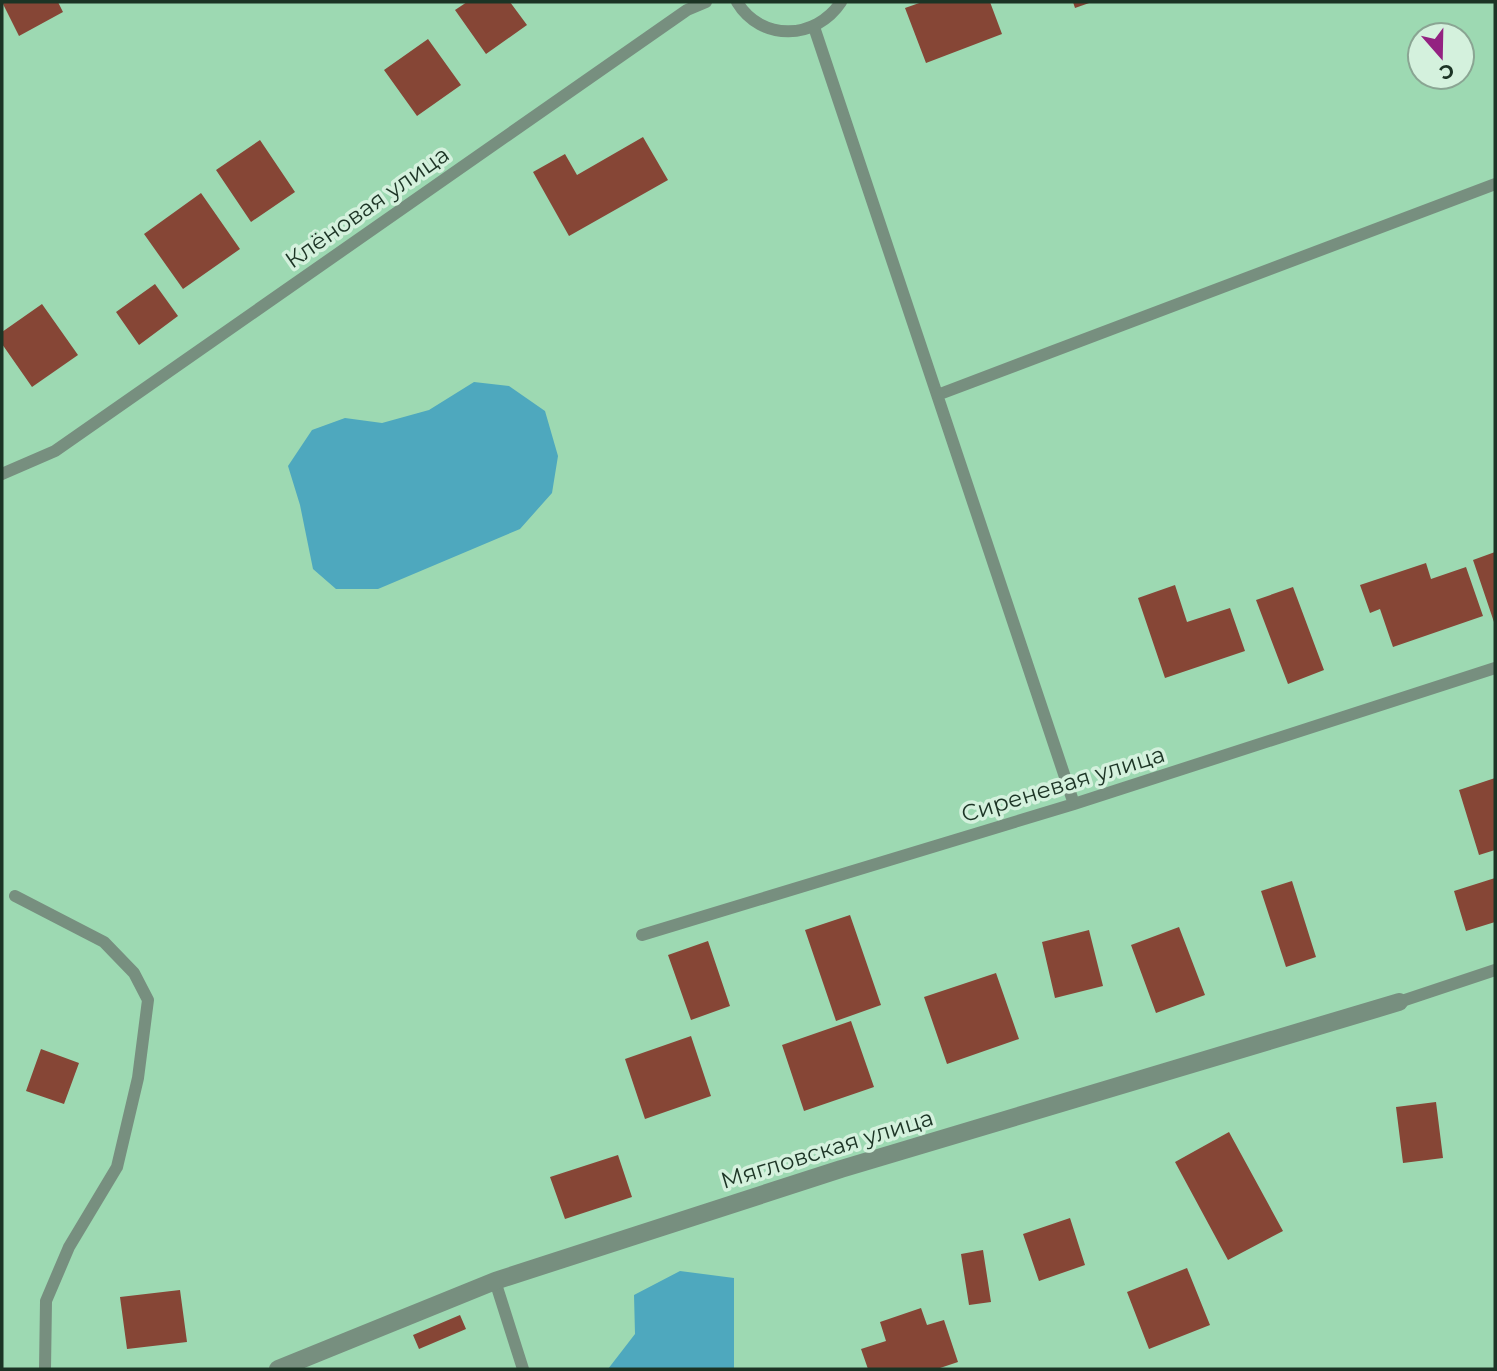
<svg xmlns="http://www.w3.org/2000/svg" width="1497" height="1371" viewBox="0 0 1497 1371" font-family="Montserrat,sans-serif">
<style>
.water{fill:#4ea8be}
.building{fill:#864636}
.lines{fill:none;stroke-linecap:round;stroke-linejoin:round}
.service{stroke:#778f7f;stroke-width:12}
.minor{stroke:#778f7f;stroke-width:18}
.labels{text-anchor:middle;stroke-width:7;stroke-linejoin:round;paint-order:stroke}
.street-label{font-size:23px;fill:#1c3425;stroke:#d4f1dd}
</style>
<rect width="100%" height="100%" fill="#9dd9b2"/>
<path class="water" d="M474,382L509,386L545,411L558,456L552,493L520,529L378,589H336L313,569L300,505L288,466L312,430L345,418L382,423L429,410Z
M680,1271L734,1278V1369H608L635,1334L634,1295Z"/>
<path class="building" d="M2,2H58L63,12L19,36Z
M467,2H510L527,25L486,54L455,10Z
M922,2H990L1002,34L926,63L905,8Z
M1073,2H1092L1075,8Z
M428,39L461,85L417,116L384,70Z
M643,137L668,180L569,236L533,172L565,154L577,175Z
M260,140L295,192L251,222L216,170Z
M201,193L240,249L183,289L144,234Z
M155,284L178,316L139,345L116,312Z
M42,304L78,355L32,387L2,344V332Z
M1495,552V625L1473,560Z
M1426,563L1431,579L1466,567L1483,616L1393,647L1380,609L1370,613L1360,585Z
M1175,585L1187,622L1230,608L1245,651L1165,678L1138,598Z
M1293,587L1324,670L1288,684L1256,600Z
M1495,778V850L1479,855L1459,790Z
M1495,878V922L1466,931L1454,891Z
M1292,881L1316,957L1286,967L1261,891Z
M850,915L881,1005L836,1021L805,930Z
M1179,927L1205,995L1156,1013L1131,945Z
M1089,930L1103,986L1055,998L1042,942Z
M708,941L730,1006L691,1020L668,955Z
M996,973L1019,1039L947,1064L924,997Z
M851,1021L874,1087L804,1111L782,1045Z
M691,1036L711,1096L645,1119L625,1059Z
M41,1049L79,1063L64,1104L26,1091Z
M1436,1102L1443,1158L1403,1163L1396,1107Z
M1229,1132L1283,1231L1228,1260L1175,1162Z
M618,1155L632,1197L565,1219L550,1177Z
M1070,1218L1085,1265L1039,1281L1023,1234Z
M983,1250L991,1302L969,1305L961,1254Z
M1187,1268L1210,1325L1149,1349L1127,1292Z
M180,1290L187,1342L127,1349L120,1297Z
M921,1308L927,1325L944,1320L958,1362L937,1369H868L861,1349L886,1341L880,1322Z
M460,1315L466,1329L419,1349L413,1335Z"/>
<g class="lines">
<path class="service" d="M737,2C761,42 816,40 841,2
M814,27L1074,804
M940,394L1495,184
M2,474L55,451L687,10L706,2
M15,896L104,942L134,973L148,1000L138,1078L117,1167L69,1247L46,1301L45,1369
M642,935L1074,804L1495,668
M1399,1002L1495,970
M495,1281L523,1369"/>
<path class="minor" d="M278,1369L495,1281L841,1169L1399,1002"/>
</g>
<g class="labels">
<g class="street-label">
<text transform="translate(367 207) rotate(-35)" y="8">Клёновая улица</text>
<text transform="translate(1063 784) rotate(-17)" y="8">Сиреневая улица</text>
<text transform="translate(827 1149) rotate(-17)" y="8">Мягловская улица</text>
</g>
</g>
<rect width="1497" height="1371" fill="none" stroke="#1c3425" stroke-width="7"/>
<g transform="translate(1441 56) rotate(160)"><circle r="33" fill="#d4f1dd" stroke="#8aa593" stroke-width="2"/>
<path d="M0-5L12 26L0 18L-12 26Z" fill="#932281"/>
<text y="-10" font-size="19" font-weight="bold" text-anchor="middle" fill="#1c3425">С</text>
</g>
</svg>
